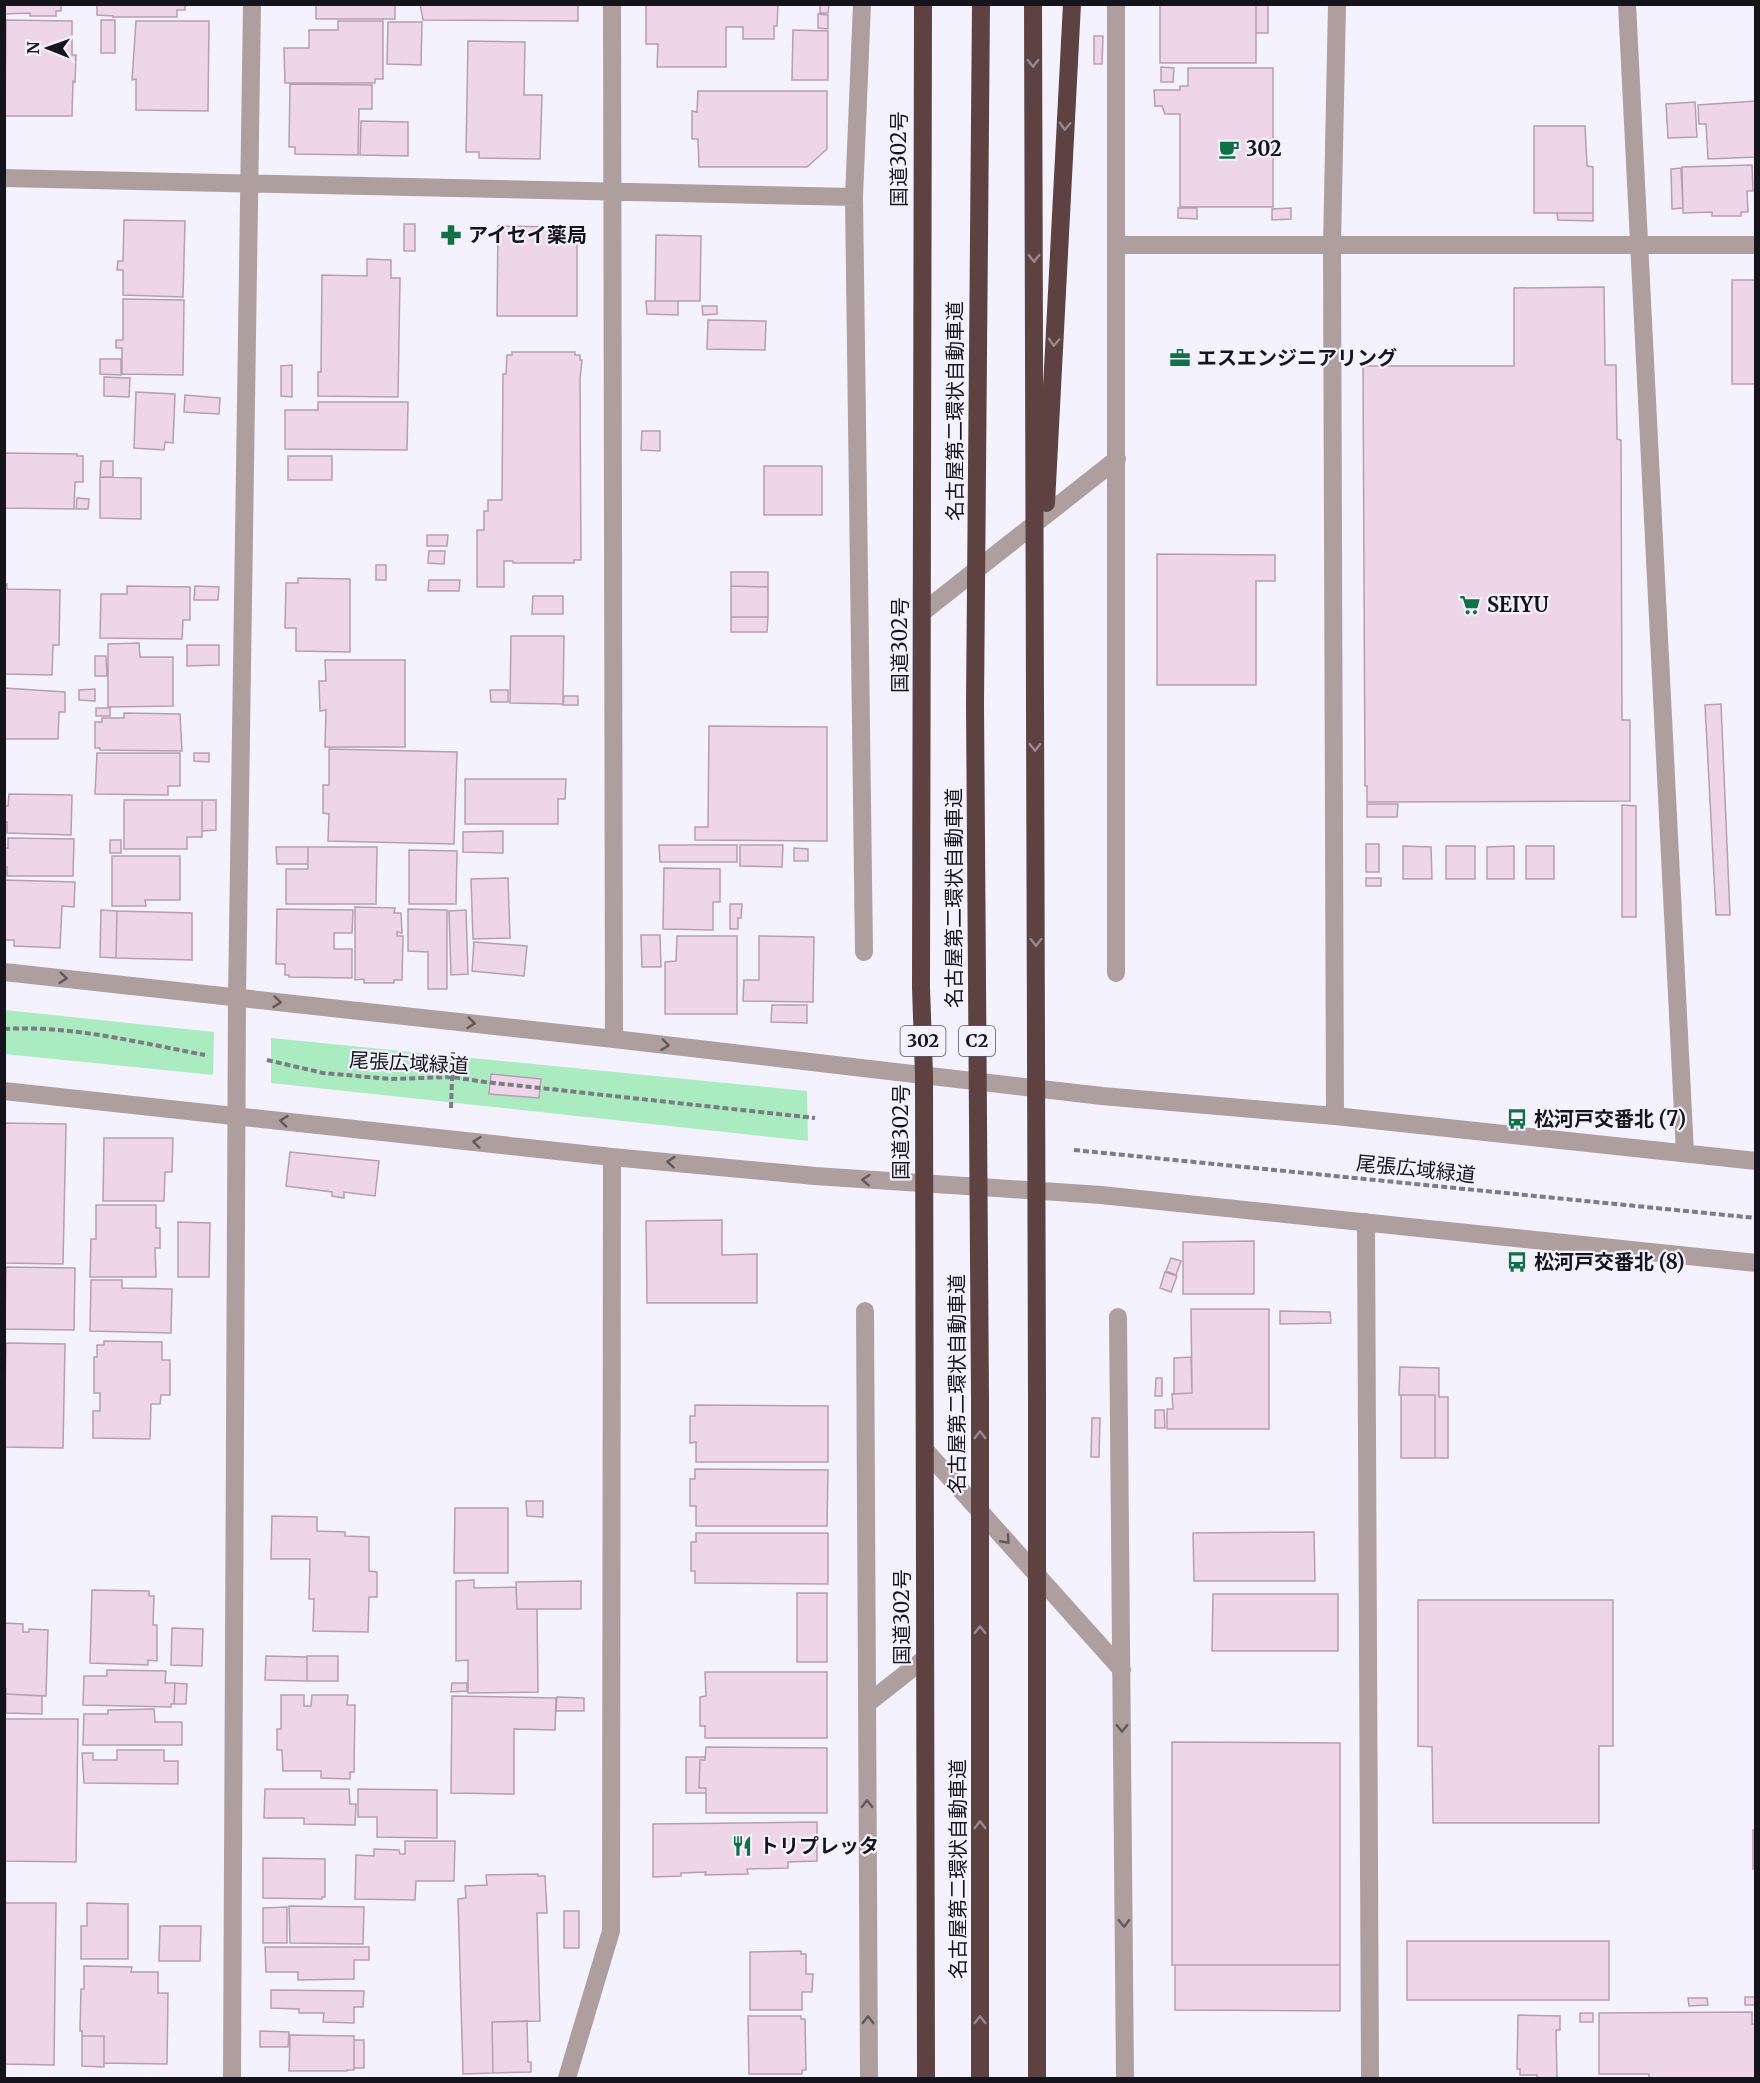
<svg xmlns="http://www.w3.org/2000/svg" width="1760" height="2083" viewBox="0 0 1760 2083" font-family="Merriweather,'Noto Sans JP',serif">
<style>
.green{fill:#aaecbf}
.building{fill:#eed5e8;stroke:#b79eb0;stroke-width:1.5}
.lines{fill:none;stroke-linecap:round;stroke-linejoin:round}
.path{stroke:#7d7b86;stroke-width:4;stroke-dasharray:6 3;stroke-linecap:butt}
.minor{stroke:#ae9f9e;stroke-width:18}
.highway{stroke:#5d4241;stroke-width:18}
.highway-bridge{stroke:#5d4241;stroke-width:18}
.oneway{stroke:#99888d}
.oneway2{stroke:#62595d}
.labels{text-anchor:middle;stroke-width:4.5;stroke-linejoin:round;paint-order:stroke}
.shield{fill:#f4f2fe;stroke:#585660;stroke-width:1.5}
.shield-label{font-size:18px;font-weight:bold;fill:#15131c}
.poi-label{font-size:20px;font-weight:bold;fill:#15131c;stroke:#f4f2fe;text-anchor:start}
.street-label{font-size:20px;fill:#15131c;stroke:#f4f2fe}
</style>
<rect width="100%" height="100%" fill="#f4f2fe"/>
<path class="green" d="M5,1010L214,1032L213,1075L5,1054Z
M271,1038L807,1091L808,1141L271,1083Z"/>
<path class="building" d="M4,4H61V11H56V16H30V13L4,14Z
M97,4H185V10H177V17H113V16L97,15Z
M316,4H395V19H316Z
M420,4H578V21L423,20Z
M646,4H778L777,26H774V39H743V27H726V67H657L658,44H646Z
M820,4H829L828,13H820Z
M1160,4H1256V63H1160Z
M1256,4H1268V33H1256Z
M818,14L828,15V29L818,28Z
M6,20L72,21V55H76L75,82L73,81L72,116H5Z
M101,20H115V53H101Z
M136,21H209L208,111L136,110V79L132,80Z
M338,21H383V79H375V83H285L284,48H309V30H338Z
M388,22H422L421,65L387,64Z
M793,30L828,31V80H792Z
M1094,36H1103L1102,64H1094Z
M468,41L525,42L524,95H542L540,159L479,158V152H466Z
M1161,67L1174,68L1173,82H1161Z
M1188,68H1273V207H1180V114H1165L1162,106H1155L1154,90H1180V86H1188Z
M290,84L372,85V109H359L358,155L295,154V147H289Z
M698,91H827V149L807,167H699L698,139H692V111L697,112Z
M1756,101V157L1708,159L1706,124H1699L1698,105Z
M1695,102L1697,137L1668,138L1666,104Z
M361,121L408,122V156L360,155Z
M1534,126H1585L1587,166L1593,167V213H1534Z
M1752,165L1753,191H1747L1748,212H1741V216H1712V212L1683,213L1682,167Z
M1681,168L1683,208L1672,209L1671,169Z
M1178,208H1197V219L1178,218Z
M1291,208V219L1272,220V209Z
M1557,213H1593V221L1558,220Z
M124,220L185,221L183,297L123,295V270H117L118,261H123Z
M404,224H415V251H404Z
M498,226L577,227V316H497Z
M656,235L701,236L700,301H655Z
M367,259L391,260V278H400L398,397L318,396V372H321L322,275L367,276Z
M1732,280H1756V384H1732Z
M1604,287L1605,365H1616L1617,439L1621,440L1622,720H1630V801L1367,802V786H1365L1363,366H1514V288Z
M123,299L184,300L183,375L122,374V348H116V340H123Z
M646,301H678V315L647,314Z
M702,306H717V314L703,315Z
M708,320L766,321L765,350L707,349Z
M512,352H575V355H580V360H582L580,379L581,560H574V563H513V561H504V587H477V530H484V511H488V500H502L503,374H506L507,355H512Z
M100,359H121V375L100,374Z
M292,365V397L281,396V366Z
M104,377L130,378L129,397L104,396Z
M136,392L175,394L173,443L165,442L164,450L134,448Z
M185,395L220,398L219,414L184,412Z
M318,402H408L407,450L285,449V410H318Z
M642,431H660V451L641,450Z
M4,453L77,454V456H83V482H75L74,509L4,508Z
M288,456H332V480H288Z
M101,461H113V477H100Z
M764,466H822V515H764Z
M100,477L141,478V519L100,518Z
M77,498L89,499L88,509H76Z
M427,535H448L447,546H427Z
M429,551H445L444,564L428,563Z
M1157,554L1275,555V581H1256V685H1157Z
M376,565H386V580H376Z
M731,572H768V587L731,586Z
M298,578L350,579V652L296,651V628H285L286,583H298Z
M429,580H460L459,591H428Z
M4,584H7V589L60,590L59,645H53L52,675L4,674Z
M127,586L190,587V620H183L182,639L100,638L101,594H127Z
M195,586L219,587L218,600H194Z
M731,586L768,587V617H731Z
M533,596H563V614H532Z
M731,617H768L767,632H731Z
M511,636H564L563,704L510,703Z
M139,643L140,657H173V706L108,707V644Z
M187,645H219V665L187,666Z
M95,656H106L107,676H95Z
M325,660H405V747H325L326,710L320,711L319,681H326Z
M4,688L65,692V712H59L58,739H4Z
M95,689V701L79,700V690Z
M490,690H508V702H491Z
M564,696H578V705H563Z
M1721,704L1730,915H1716L1705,705Z
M96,708H110V716H96Z
M124,713L180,714L182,751L100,750V748H95V722H102V718H124Z
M709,726L827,727V841L695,840V827H708Z
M329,749L457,752L454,844L328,841L329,814L323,813V785H329Z
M97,753H180V786H168V795L95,794Z
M194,753H209V762L194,761Z
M465,779H566L565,799H558V824H465Z
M9,794L72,795L71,835L7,833V822H5V806H8Z
M124,800H202V837H187V849H124Z
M202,800H216V830L202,831Z
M1367,804H1398L1397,817H1367Z
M1622,805L1636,806V917H1622Z
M503,831V853L463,852V832Z
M8,838L74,839L73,876H7V867H4V848H8Z
M110,840H121V853H110Z
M1366,844H1379V872H1366Z
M659,845H737V862H660Z
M740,845H783L782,867L740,866Z
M1403,846L1431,847L1432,879H1403Z
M1446,846H1475V879H1446Z
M1514,846V879H1487V847Z
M1526,846H1554V879H1526Z
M276,847H308V864H277Z
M308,847H377L376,904H286V869H308Z
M794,848L808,849V861H794Z
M409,850L457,851L456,904H409Z
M112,856H180V900H145L146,906H112Z
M664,868L720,869V902H713V930L663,929Z
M508,878L510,938L473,939L471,879Z
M1366,878H1381V886H1366Z
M4,880L75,882L74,907L62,906L60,948L14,946V940H4Z
M730,904H742L741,918H738V929H730Z
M355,907L395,908L394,913H401L402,933L397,932V936H403L402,980H394V983H364V979L355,980Z
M277,909L353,910L352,933H334V949H352V978L289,977V975H285V964H276Z
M408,909L447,910V989H428V952L408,951Z
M101,910L117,911L116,958L100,957Z
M466,910L468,974L451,975L449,911Z
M117,911L192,913V960L116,958Z
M641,935H660L661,967H642Z
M677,936H737V1014H665V962L676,961Z
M759,936L814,937L813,1002L743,1001L744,980H759Z
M474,942L527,946L524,976L472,971Z
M772,1005H807V1023L771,1022Z
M491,1074L541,1079L539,1098L489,1094Z
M4,1123L66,1124L63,1264L4,1263Z
M104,1138H173L172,1172H165L164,1201H103Z
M290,1152L379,1161L375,1196L344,1192V1198L332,1196V1192L286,1186Z
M96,1205H156V1228H160V1248H155L156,1277H90L91,1239H96Z
M722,1220V1255L757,1254V1303H647L646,1221Z
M178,1222L210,1223L209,1277H178Z
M1254,1241V1294H1183V1242Z
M1171,1258L1181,1261L1176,1275L1166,1271Z
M6,1267L75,1268L74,1330L5,1329Z
M1165,1272L1177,1276L1171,1292L1160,1288Z
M91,1280H122V1288L172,1289L171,1333L90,1331Z
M1191,1309H1269V1429H1167V1409H1173L1172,1394L1192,1393Z
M1280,1311L1330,1312L1331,1323L1280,1324Z
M104,1341L162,1342V1360H170V1395H161L160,1404H151L150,1439L93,1438V1411H100V1393H94V1357H97V1345H104Z
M6,1343L65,1344L63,1448L4,1447Z
M1191,1357L1192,1393L1174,1394V1358Z
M1400,1367L1439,1368V1397H1448V1458H1435V1395H1399Z
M1156,1378H1162V1396H1155Z
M1401,1395H1435V1458H1401Z
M695,1405L828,1406V1462H696V1442L690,1443V1416H695Z
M1155,1410H1164L1165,1428H1155Z
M1092,1418H1100L1099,1457H1091Z
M695,1469L828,1470L827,1526H696V1506H690V1479H695Z
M526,1501H543V1517L527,1516Z
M455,1508H508V1573H454Z
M272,1516L317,1517V1531L345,1532V1536L369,1537V1571L377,1572V1597H369L368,1632L313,1631L314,1599H309L310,1559H271Z
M1314,1532L1315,1581H1194L1193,1533Z
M696,1533H828V1584L695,1583V1571H691V1542H696Z
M474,1580V1588L516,1587L517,1609H537L538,1692L468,1693V1660L456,1661V1581Z
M581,1581V1609H517L516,1582Z
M92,1590L149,1591V1596H154L153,1625H157V1661L148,1660V1665L90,1663Z
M797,1593H827V1662H797Z
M1213,1594H1338V1651H1212Z
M1418,1600H1613V1746H1599V1823H1433L1432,1747L1418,1746Z
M4,1623L23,1624V1632H29V1629L48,1630L46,1696L6,1694V1689H4Z
M172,1628L203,1629L202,1666L171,1665Z
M266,1656L307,1657V1681L265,1680Z
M307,1656H338V1681H307Z
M107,1670L166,1671L165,1683H175L174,1704H171V1707L83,1705L84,1676H107Z
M705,1672H827V1738H705V1726H700V1697L706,1696Z
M175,1683L187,1684L186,1704H174Z
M452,1683H467V1691L451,1692Z
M6,1694L42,1696V1714L6,1713Z
M281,1695H304V1706H311L312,1695H348L347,1705H355L354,1772H350V1779L321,1778V1771H283L282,1750H277V1729H281Z
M452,1696L556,1698L555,1730L514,1729V1794L451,1793Z
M557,1697L584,1698V1711H556Z
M154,1709L155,1722H182V1745H83L84,1714H108V1710Z
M4,1719H78L76,1862L4,1861Z
M1172,1742L1340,1743V1965H1172Z
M706,1747L827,1748V1813H706V1788H699L700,1760H705Z
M117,1750H164V1761H178V1784L84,1783L82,1753H93V1760H117Z
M686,1757H705V1760H700L699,1788H706V1793H686Z
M265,1789H349L350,1804H356L355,1825L304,1824V1818H264Z
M358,1789L437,1790V1838L377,1837V1817H358Z
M817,1822V1861L788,1862V1868L747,1869L748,1874L705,1875L706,1872L681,1873V1876L653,1877V1824Z
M1753,1830H1756V1869H1753Z
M405,1841H455L454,1881H416L415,1900L355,1899L356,1855L374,1856V1849L399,1850L400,1854H405Z
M263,1858L325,1859V1897H322V1899L263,1898Z
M538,1874V1876H545L547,1913H537L540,2021L492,2022L493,2073L463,2074L458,1899L466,1898L465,1886L487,1885L486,1875Z
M4,1903H56L54,2065L4,2064Z
M87,1903L128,1904V1959H81V1926H87Z
M289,1906L364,1907L363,1944L290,1943Z
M287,1907V1943H263V1908Z
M564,1911H579V1948H564Z
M160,1926H201L200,1961H159Z
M1407,1941H1609V2000H1407Z
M265,1947H369V1960H354V1979L298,1980V1972H266Z
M801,1951V1954H806V1974H813L812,1992H802V2010H750V1952Z
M1175,1965H1340V2011L1175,2010Z
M84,1966L132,1967L131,1972H158V1993H168L167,2064L104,2063V2036H82V2031H80L81,1989H84Z
M271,1990L364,1991L363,2007H354V2023L323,2022L324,2013H299V2009L271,2008Z
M1745,1997H1756V2005H1745Z
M1688,1998H1707L1708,2005L1689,2006Z
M1752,2012V2024H1756V2078H1649V2074H1599V2013Z
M1580,2013H1593V2022H1580Z
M1518,2015L1560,2016V2030H1556L1557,2078H1537V2075H1520V2069H1517Z
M748,2016H801V2019H805L806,2070H802V2074H749Z
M527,2021L528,2062H531V2072L493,2073L492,2022Z
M260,2031L289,2032L288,2047H260Z
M290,2035L354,2036V2070H347V2071H289Z
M82,2036H104V2067L82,2066Z
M354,2040H364V2068H354Z"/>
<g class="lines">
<path class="path" d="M4,1029C72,1025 140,1043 205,1055
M267,1060L323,1073L391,1079L452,1077L485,1082L815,1118
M451,1108L453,1052
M1074,1150L1756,1218"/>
<path class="minor" d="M612,4L614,1039
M862,4L854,197L864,952
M1627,4L1685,1153
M4,178L854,197
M1118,245H1756
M923,612L1117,459
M4,972L614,1039L1102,1096L1335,1116L1756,1161
M1116,973V4
M4,1091L612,1157L815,1176L1101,1195L1756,1263
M1335,1116L1332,246L1337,4
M1366,1222L1370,2078
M865,1311L869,2078
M1118,1317L1125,2078
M925,1450L1122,1670
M867,1704L924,1659
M232,2078L237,998L252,4
M567,2078L611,1931L612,1157"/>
<path class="highway" d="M923,4L921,988L924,1075L926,2078"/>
<path class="highway-bridge" d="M1033,4L1037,1400V2078
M1046,503L1072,4
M980,2078V1397L975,704L981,4"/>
</g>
<defs><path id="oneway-chevron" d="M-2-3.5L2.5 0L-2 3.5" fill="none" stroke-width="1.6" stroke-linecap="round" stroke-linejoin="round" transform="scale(1.5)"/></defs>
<g class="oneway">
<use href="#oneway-chevron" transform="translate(1033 63) rotate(90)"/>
<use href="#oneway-chevron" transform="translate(1065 126) rotate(93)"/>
<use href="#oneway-chevron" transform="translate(1034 258) rotate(90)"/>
<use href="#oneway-chevron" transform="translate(1054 342) rotate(93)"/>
<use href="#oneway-chevron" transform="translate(1035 747) rotate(90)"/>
<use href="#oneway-chevron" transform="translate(1036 942) rotate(90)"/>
<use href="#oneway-chevron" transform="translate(980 1435) rotate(-90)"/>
<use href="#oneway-chevron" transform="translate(980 1630) rotate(-90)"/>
<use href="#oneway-chevron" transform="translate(980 1825) rotate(-90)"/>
<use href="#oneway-chevron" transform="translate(980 2020) rotate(-90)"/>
</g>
<g class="oneway2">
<use href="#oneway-chevron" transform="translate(63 978) rotate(6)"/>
<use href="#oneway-chevron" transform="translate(277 1002) rotate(6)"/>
<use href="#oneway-chevron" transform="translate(471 1023) rotate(6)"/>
<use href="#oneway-chevron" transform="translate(665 1045) rotate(7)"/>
<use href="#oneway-chevron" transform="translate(284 1121) rotate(-174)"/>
<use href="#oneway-chevron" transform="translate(477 1142) rotate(-174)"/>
<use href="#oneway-chevron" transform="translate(671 1162) rotate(-175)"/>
<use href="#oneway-chevron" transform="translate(866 1180) rotate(-176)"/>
<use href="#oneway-chevron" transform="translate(1006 1540) rotate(48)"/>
<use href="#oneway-chevron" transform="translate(1122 1728) rotate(89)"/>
<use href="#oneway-chevron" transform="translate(867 1804) rotate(-90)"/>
<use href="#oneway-chevron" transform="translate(1124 1923) rotate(89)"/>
<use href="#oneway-chevron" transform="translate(868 2020) rotate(-90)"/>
</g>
<defs>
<g id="cafe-bare" transform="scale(1.62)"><path d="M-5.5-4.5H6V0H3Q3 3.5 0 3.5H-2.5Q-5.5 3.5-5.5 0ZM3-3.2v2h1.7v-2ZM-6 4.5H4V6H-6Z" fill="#107147" stroke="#f4f2fe" stroke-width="2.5" paint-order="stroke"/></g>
<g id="pharmacy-bare" transform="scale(1.62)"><path d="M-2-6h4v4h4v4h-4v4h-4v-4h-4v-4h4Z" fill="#107147" stroke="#f4f2fe" stroke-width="2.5" paint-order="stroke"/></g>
<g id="office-bare" transform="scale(1.62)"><path d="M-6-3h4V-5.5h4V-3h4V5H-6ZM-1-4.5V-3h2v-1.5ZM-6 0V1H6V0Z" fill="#107147" stroke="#f4f2fe" stroke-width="2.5" paint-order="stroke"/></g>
<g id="supermarket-bare" transform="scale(1.62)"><path d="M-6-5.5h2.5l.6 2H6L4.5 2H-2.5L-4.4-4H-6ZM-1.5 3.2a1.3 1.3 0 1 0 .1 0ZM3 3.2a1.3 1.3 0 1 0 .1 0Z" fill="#107147" stroke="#f4f2fe" stroke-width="2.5" paint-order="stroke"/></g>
<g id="bus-bare" transform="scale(1.62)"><path d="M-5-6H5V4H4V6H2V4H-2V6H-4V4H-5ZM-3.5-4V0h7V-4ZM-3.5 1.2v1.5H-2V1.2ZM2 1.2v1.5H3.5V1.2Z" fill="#107147" stroke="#f4f2fe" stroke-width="2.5" paint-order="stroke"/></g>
<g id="restaurant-bare" transform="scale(1.62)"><path d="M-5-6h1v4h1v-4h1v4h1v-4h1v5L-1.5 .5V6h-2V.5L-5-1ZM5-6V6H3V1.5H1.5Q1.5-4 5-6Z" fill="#107147" stroke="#f4f2fe" stroke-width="2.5" paint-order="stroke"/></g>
</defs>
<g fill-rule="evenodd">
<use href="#cafe-bare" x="1229" y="149"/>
<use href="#pharmacy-bare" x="451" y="235"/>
<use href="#office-bare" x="1180" y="358"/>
<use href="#supermarket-bare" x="1470" y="605"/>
<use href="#bus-bare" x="1517" y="1119"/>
<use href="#bus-bare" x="1517" y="1262"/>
<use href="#restaurant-bare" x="742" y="1846"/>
</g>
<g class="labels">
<g class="shield">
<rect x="900.5" y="1026" width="45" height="30" rx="4.5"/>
<rect x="959" y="1026" width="36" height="30" rx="4.5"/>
</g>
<g class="shield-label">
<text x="923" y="1047">302</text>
<text x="977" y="1047">C2</text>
</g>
<g class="poi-label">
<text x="1246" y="156">302</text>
<text x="468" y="242">アイセイ薬局</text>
<text x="1197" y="365">エスエンジニアリング</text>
<text x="1487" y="612">SEIYU</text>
<text x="1534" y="1126">松河戸交番北 (7)</text>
<text x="1534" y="1269">松河戸交番北 (8)</text>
<text x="759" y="1853">トリプレッタ</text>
</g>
<g class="street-label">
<text transform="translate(899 159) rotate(-90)" y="7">国道302号</text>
<text transform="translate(955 411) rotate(-90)" y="7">名古屋第二環状自動車道</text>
<text transform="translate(900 645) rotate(-90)" y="7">国道302号</text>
<text transform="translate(954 898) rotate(-90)" y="7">名古屋第二環状自動車道</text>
<text transform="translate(409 1063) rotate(3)" y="7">尾張広域緑道</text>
<text transform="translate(901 1132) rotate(-90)" y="7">国道302号</text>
<text transform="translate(1416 1169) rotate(6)" y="7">尾張広域緑道</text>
<text transform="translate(957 1384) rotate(-90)" y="7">名古屋第二環状自動車道</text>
<text transform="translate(902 1617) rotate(-90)" y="7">国道302号</text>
<text transform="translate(958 1869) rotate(-90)" y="7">名古屋第二環状自動車道</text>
</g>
</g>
<rect width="1760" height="2083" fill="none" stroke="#15131c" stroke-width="12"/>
<g transform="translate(48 48) rotate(271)" stroke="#f4f2fe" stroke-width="4.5" paint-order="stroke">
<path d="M0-4.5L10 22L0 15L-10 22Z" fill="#15131c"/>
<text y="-9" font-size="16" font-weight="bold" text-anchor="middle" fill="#15131c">N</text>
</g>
</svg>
